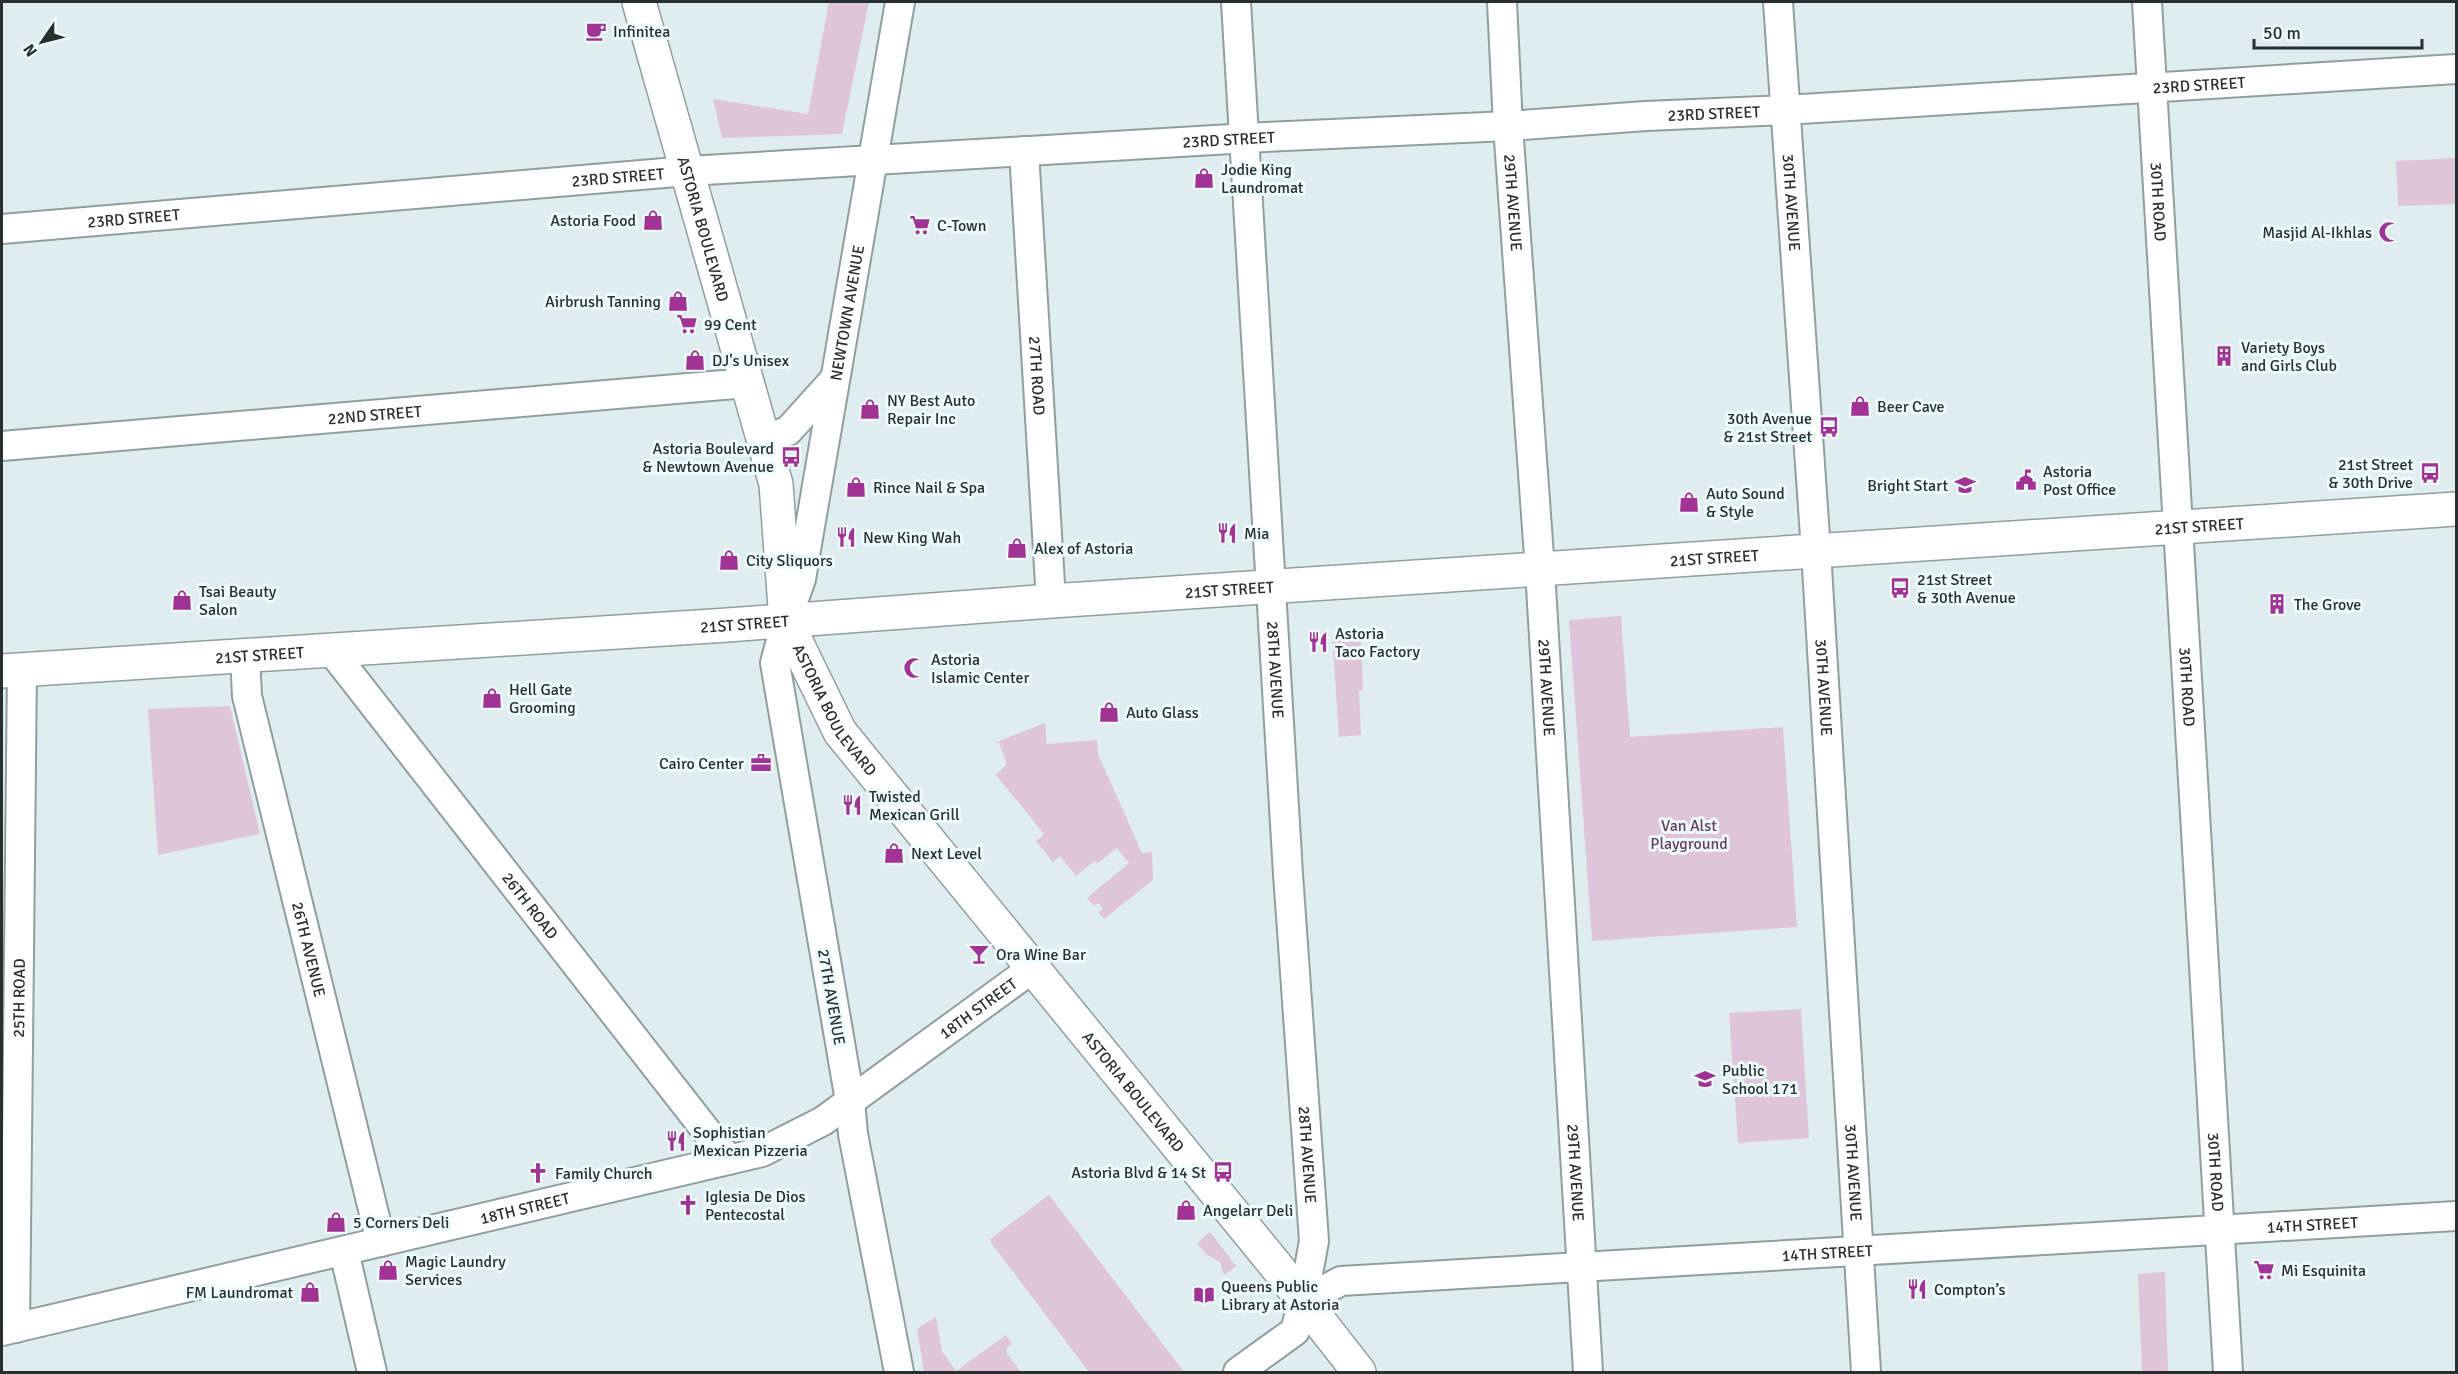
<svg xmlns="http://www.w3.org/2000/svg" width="2458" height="1374" viewBox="0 0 2458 1374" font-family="Signika,sans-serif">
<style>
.green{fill:#dec5d9}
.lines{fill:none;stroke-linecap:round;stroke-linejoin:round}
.minor-casing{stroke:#919ea0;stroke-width:32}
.major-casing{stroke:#919ea0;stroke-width:36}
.minor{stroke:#fff;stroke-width:28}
.major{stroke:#fff;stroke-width:33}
.labels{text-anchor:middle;stroke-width:6;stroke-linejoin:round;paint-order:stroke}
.poi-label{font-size:16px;fill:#292e2f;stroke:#edfbfd;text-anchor:start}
.street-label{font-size:16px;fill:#292e2f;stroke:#edfbfd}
.park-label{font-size:16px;fill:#673d60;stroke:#edfbfd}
</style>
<rect width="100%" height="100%" fill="#e0edf0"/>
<path class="green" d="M829,2H869L842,134L722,138L713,99L808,114Z
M2456,158V204L2398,206L2396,161Z
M1621,616L1630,737L1783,727L1797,927L1592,941L1569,620Z
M1361,633L1363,690L1359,691L1361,735L1339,737L1332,635Z
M230,706L260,834L158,855L148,709Z
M1045,723L1047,744L1097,740L1098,754L1142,853L1152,852L1153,880L1104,919L1098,912L1103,909L1099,903L1094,906L1087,898L1129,863L1117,848L1098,863L1095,861L1076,876L1060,856L1053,862L1036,841L1044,834L996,775L1007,764L999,743H994Z
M1801,1009L1809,1138L1738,1143L1729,1013Z
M1049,1195L1184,1372H1089L989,1240Z
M1210,1232L1236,1266L1224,1275L1220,1262L1207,1255L1197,1243Z
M2165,1272L2168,1372H2142L2138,1274Z
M936,1317L942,1351L956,1371L1006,1335L1012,1344L1007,1348L1006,1352L1021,1372H924L917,1329Z"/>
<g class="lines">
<g class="minor-casing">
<g id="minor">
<path id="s1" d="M1236,2L1288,874L1314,1241L1303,1301L1295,1331L1238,1372"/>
<path id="s2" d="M1502,2L1508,126L1540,570L1588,1372"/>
<path id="s3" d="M1778,2L1816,551L1866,1372"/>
<path id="s4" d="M2147,2L2228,1372"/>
<path id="s5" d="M1024,151L1051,601"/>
<path id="s6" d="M2,229L688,171L1265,137L1508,126L1646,116L1785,110L2456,69"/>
<path d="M763,439L788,431L834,380"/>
<path id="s7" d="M2,446L747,383"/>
<path id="s8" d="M331,650L729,1160"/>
<path id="s9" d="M245,655L247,696L381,1242"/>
<path d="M344,1251L372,1372"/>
<path id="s10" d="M1303,1301L1341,1281L2456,1216"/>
<path id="s11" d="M15,1328L22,669"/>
<path id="s12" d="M2,1331L762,1152L823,1121L1033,968"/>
<path id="s13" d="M899,1372L853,1134L850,1101L775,663L786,621L801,579L900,2"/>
</g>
</g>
<g class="major-casing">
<g id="major">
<path id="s14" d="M639,2L776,484L786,621L840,732L1277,1267L1359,1372"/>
<path id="s15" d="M2,671L728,625L1051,601L2456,509"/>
</g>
</g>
<use href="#minor" class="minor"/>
<use href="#major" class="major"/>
</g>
<defs>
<g id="cafe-bare" transform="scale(1.62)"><path d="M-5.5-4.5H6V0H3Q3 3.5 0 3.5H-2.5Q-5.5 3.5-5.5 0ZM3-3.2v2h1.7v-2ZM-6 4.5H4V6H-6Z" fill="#a03393" stroke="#edfbfd" stroke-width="2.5" paint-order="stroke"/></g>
<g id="shop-bare" transform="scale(1.62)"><path d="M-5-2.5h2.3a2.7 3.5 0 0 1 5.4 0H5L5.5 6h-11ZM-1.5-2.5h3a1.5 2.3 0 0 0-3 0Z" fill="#a03393" stroke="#edfbfd" stroke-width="2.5" paint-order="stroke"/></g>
<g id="supermarket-bare" transform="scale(1.62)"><path d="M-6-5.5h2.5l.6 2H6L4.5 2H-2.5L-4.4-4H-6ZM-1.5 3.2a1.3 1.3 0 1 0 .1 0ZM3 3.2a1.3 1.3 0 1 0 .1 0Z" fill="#a03393" stroke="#edfbfd" stroke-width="2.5" paint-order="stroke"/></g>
<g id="mosque-bare" transform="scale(1.62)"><path d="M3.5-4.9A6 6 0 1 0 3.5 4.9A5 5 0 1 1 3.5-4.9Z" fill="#a03393" stroke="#edfbfd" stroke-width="2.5" paint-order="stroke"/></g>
<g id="building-bare" transform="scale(1.62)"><path d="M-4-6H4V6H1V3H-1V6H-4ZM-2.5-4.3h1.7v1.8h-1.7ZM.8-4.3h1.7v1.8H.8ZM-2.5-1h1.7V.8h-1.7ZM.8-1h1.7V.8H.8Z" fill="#a03393" stroke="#edfbfd" stroke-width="2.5" paint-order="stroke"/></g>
<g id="bus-bare" transform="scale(1.62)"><path d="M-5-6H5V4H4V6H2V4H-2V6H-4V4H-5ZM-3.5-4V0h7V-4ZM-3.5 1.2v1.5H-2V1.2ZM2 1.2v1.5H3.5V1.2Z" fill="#a03393" stroke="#edfbfd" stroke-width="2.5" paint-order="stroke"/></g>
<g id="civic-bare" transform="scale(1.62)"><path d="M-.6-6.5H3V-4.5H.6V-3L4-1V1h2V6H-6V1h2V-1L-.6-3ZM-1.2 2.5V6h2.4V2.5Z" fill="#a03393" stroke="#edfbfd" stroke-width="2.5" paint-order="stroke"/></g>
<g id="school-bare" transform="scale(1.62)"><path d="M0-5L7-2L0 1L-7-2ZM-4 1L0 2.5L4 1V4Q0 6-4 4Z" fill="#a03393" stroke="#edfbfd" stroke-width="2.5" paint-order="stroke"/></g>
<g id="restaurant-bare" transform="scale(1.62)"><path d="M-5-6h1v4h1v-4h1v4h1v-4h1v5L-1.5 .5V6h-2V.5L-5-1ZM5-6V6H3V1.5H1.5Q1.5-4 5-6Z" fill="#a03393" stroke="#edfbfd" stroke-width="2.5" paint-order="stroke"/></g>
<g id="office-bare" transform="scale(1.62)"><path d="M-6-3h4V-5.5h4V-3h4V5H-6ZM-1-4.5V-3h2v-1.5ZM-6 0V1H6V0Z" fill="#a03393" stroke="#edfbfd" stroke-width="2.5" paint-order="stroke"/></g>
<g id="bar-bare" transform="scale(1.62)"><path d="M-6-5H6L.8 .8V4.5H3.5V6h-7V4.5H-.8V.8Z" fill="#a03393" stroke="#edfbfd" stroke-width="2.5" paint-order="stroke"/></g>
<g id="church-bare" transform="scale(1.62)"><path d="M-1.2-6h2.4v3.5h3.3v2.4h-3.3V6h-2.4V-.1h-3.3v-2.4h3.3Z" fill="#a03393" stroke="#edfbfd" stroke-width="2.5" paint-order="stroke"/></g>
<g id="library-bare" transform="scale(1.62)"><path d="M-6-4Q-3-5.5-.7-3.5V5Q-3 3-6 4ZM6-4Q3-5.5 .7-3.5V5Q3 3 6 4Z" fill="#a03393" stroke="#edfbfd" stroke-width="2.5" paint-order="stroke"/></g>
</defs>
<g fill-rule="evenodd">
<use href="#cafe-bare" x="596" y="31"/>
<use href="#shop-bare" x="1204" y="178"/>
<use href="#shop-bare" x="653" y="220"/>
<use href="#supermarket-bare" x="920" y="225"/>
<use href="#mosque-bare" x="2389" y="232"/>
<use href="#shop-bare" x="678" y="301"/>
<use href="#supermarket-bare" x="687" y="324"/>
<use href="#building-bare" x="2224" y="356"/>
<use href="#shop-bare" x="695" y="360"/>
<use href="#shop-bare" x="1860" y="406"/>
<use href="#shop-bare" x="870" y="409"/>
<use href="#bus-bare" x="1829" y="427"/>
<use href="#bus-bare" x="791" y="457"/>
<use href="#bus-bare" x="2430" y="473"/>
<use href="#civic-bare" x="2026" y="480"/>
<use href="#school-bare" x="1965" y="485"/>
<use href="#shop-bare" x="856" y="487"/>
<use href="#shop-bare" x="1689" y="502"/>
<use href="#restaurant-bare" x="1227" y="533"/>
<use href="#restaurant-bare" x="846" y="537"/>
<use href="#shop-bare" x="1017" y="548"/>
<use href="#shop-bare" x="729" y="560"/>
<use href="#bus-bare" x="1900" y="588"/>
<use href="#shop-bare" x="182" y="600"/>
<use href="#building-bare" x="2277" y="604"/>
<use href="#restaurant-bare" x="1318" y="642"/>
<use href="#mosque-bare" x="914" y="668"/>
<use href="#shop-bare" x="492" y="698"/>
<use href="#shop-bare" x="1109" y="712"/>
<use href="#office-bare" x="761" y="763"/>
<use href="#restaurant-bare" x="852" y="805"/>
<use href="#shop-bare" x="894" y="853"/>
<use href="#bar-bare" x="979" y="954"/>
<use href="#school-bare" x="1705" y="1079"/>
<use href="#restaurant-bare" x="676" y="1141"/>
<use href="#bus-bare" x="1223" y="1172"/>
<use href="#church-bare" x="538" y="1173"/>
<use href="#church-bare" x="688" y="1205"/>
<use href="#shop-bare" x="1186" y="1210"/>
<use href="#shop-bare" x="336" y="1222"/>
<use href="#shop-bare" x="388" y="1270"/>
<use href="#supermarket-bare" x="2264" y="1270"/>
<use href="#restaurant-bare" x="1917" y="1289"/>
<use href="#shop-bare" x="310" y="1292"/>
<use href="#library-bare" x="1204" y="1295"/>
</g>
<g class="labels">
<g class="poi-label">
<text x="613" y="37">Infinitea</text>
<text x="1221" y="175">Jodie King<tspan x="1221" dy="18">Laundromat</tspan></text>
<text x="636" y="226" text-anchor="end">Astoria Food</text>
<text x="937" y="231">C-Town</text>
<text x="2372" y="238" text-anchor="end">Masjid Al-Ikhlas</text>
<text x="661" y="307" text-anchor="end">Airbrush Tanning</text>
<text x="704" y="330">99 Cent</text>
<text x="2241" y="353">Variety Boys<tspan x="2241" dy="18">and Girls Club</tspan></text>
<text x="712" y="366">DJ's Unisex</text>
<text x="887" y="406">NY Best Auto<tspan x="887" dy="18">Repair Inc</tspan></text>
<text x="1877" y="412">Beer Cave</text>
<text x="1812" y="424" text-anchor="end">30th Avenue<tspan x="1812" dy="18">&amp; 21st Street</tspan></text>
<text x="774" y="454" text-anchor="end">Astoria Boulevard<tspan x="774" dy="18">&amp; Newtown Avenue</tspan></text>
<text x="2413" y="470" text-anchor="end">21st Street<tspan x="2413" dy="18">&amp; 30th Drive</tspan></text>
<text x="2043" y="477">Astoria<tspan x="2043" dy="18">Post Office</tspan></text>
<text x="1948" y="491" text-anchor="end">Bright Start</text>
<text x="873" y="493">Rince Nail &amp; Spa</text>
<text x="1706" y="499">Auto Sound<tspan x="1706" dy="18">&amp; Style</tspan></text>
<text x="1244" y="539">Mia</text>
<text x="863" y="543">New King Wah</text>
<text x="1034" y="554">Alex of Astoria</text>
<text x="746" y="566">City Sliquors</text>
<text x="1917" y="585">21st Street<tspan x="1917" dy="18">&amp; 30th Avenue</tspan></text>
<text x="199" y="597">Tsai Beauty<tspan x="199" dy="18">Salon</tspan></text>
<text x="2294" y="610">The Grove</text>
<text x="1335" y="639">Astoria<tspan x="1335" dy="18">Taco Factory</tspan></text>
<text x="931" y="665">Astoria<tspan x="931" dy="18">Islamic Center</tspan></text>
<text x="509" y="695">Hell Gate<tspan x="509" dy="18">Grooming</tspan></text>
<text x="1126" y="718">Auto Glass</text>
<text x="744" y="769" text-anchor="end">Cairo Center</text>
<text x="869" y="802">Twisted<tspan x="869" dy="18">Mexican Grill</tspan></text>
<text x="911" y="859">Next Level</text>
<text x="996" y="960">Ora Wine Bar</text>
<text x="1722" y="1076">Public<tspan x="1722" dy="18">School 171</tspan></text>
<text x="693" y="1138">Sophistian<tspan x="693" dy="18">Mexican Pizzeria</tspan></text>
<text x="1206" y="1178" text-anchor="end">Astoria Blvd &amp; 14 St</text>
<text x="555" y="1179">Family Church</text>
<text x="705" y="1202">Iglesia De Dios<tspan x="705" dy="18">Pentecostal</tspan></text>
<text x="1203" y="1216">Angelarr Deli</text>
<text x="353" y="1228">5 Corners Deli</text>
<text x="405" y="1267">Magic Laundry<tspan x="405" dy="18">Services</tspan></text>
<text x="2281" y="1276">Mi Esquinita</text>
<text x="1221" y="1292">Queens Public<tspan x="1221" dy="18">Library at Astoria</tspan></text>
<text x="1934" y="1295">Compton’s</text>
<text x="293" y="1298" text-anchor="end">FM Laundromat</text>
</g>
<g class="street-label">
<text dy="6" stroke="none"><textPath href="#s6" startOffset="2202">23RD STREET</textPath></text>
<text dy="6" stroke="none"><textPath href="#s6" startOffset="1716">23RD STREET</textPath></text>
<text dy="6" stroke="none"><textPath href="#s6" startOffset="1230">23RD STREET</textPath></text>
<text dy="6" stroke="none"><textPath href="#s6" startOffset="618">23RD STREET</textPath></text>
<text dy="6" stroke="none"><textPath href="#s2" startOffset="201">29TH AVENUE</textPath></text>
<text dy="6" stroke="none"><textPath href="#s3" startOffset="201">30TH AVENUE</textPath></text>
<text dy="6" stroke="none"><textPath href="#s4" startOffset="200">30TH ROAD</textPath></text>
<text dy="6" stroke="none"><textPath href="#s6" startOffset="132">23RD STREET</textPath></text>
<text dy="6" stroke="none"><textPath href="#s14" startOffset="236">ASTORIA BOULEVARD</textPath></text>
<text dy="6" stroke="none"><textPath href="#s13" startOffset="1078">NEWTOWN AVENUE</textPath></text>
<text dy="6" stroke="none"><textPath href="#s5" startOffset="225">27TH ROAD</textPath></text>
<text dy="6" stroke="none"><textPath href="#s7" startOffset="374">22ND STREET</textPath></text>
<text dy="6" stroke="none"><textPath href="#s15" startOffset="2202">21ST STREET</textPath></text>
<text dy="6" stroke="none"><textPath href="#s15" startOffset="1716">21ST STREET</textPath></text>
<text dy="6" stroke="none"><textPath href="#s15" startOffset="1230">21ST STREET</textPath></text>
<text dy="6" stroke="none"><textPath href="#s15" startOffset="744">21ST STREET</textPath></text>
<text dy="6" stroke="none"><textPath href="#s15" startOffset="258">21ST STREET</textPath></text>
<text dy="6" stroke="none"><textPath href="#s1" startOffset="669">28TH AVENUE</textPath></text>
<text dy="6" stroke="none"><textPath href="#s2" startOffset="687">29TH AVENUE</textPath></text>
<text dy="6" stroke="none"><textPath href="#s3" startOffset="687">30TH AVENUE</textPath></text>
<text dy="6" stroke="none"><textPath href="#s4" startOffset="686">30TH ROAD</textPath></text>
<text dy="6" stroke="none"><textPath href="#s14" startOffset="740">ASTORIA BOULEVARD</textPath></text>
<text dy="6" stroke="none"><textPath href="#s8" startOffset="324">26TH ROAD</textPath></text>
<text dy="6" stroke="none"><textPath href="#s9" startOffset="302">26TH AVENUE</textPath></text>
<text transform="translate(832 997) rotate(80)" y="6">27TH AVENUE</text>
<text dy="6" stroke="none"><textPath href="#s11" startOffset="330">25TH ROAD</textPath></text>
<text dy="6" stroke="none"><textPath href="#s12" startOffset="1041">18TH STREET</textPath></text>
<text dy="6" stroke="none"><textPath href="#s14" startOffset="1226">ASTORIA BOULEVARD</textPath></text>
<text dy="6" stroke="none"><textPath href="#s1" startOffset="1155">28TH AVENUE</textPath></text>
<text dy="6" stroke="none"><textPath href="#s2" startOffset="1173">29TH AVENUE</textPath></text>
<text dy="6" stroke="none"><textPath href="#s3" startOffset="1173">30TH AVENUE</textPath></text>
<text dy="6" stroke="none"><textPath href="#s4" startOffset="1172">30TH ROAD</textPath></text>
<text dy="6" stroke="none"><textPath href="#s12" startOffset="537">18TH STREET</textPath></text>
<text dy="6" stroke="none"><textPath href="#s10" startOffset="1016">14TH STREET</textPath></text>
<text dy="6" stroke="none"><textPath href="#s10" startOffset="530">14TH STREET</textPath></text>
</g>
<g class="park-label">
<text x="1689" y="831">Van Alst<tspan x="1689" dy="18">Playground</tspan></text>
</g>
</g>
<rect width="2458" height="1374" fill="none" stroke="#292e2f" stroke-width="6"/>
<g transform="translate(42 42) rotate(235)" stroke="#edfbfd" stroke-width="4.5" paint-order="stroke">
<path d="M0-4.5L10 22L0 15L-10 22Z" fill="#292e2f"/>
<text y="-9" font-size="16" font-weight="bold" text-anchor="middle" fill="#292e2f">N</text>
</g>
<path d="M2254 39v9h168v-9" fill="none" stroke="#292e2f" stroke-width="3"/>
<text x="2263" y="39" font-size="18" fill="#292e2f" stroke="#edfbfd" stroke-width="4.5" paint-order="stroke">50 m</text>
</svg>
